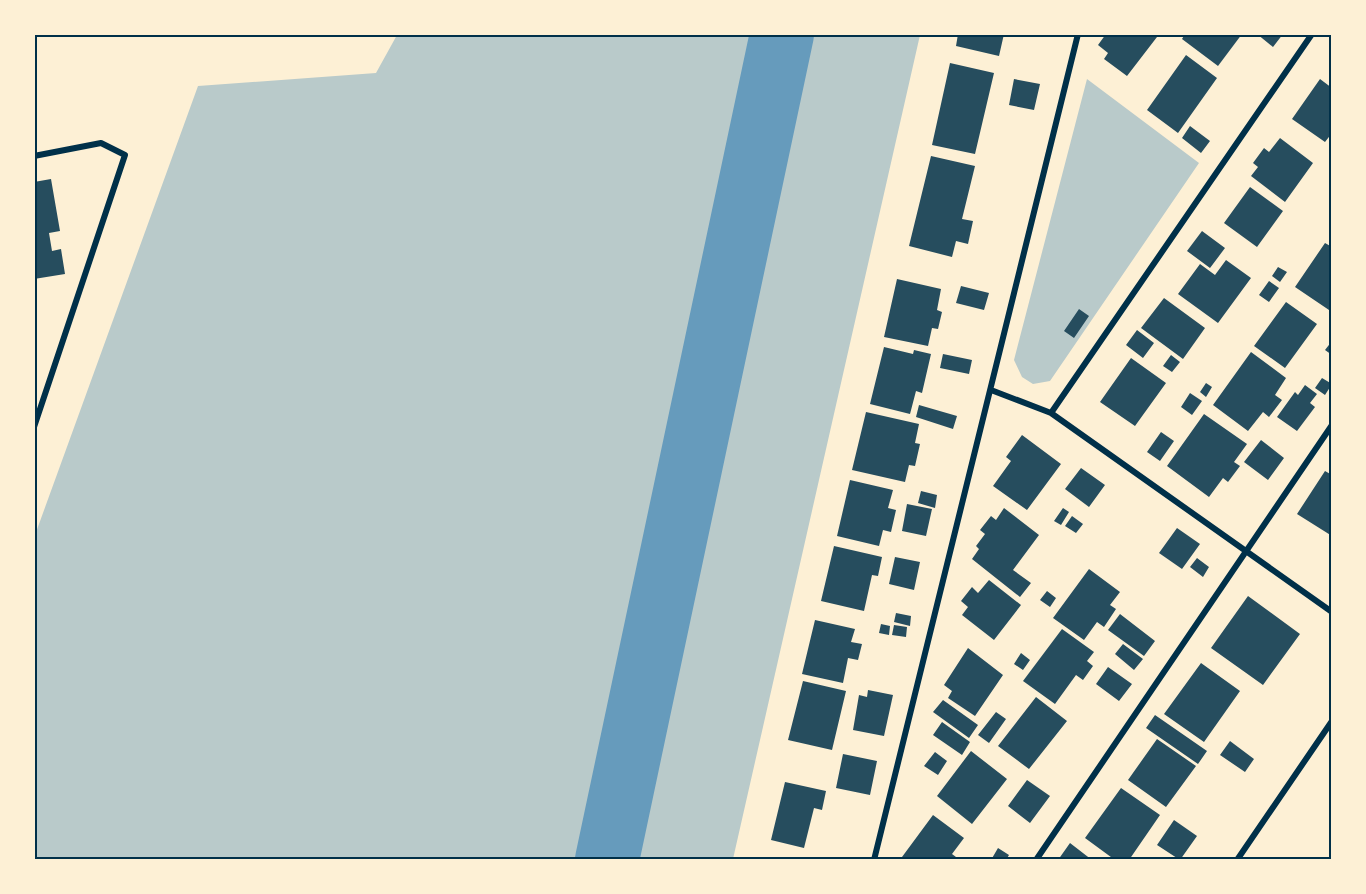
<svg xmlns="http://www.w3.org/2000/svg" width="1366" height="894" viewBox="0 0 1366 894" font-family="'DM Sans',sans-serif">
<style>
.green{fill:#b9caca}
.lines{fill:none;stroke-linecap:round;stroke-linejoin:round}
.river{stroke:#669bbc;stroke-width:64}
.building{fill:#264d5e}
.minor{stroke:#003049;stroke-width:6}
.neatline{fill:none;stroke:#003049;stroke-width:2}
</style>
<rect width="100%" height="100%" fill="#fdf0d5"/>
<path class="green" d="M397,35H920L733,859H37L34,852L35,535L198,86L376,73Z
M1087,79L1199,163L1050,381L1033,384L1022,377L1014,360Z"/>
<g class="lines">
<path class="river" d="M607,860L782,34"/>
</g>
<path class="building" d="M958,34H1004L999,56L956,46Z
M1106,34H1153L1157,37L1127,76L1104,59L1108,53L1098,45Z
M1185,34H1242L1218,66L1182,39Z
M1257,34H1283L1273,47Z
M1186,55L1217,78L1178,133L1147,110Z
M950,63L994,73L975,154L932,145Z
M1014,79L1040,84L1034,110L1009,105Z
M1320,79L1332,88V133L1325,142L1292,119Z
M1190,126L1210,141L1201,153L1182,138Z
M1280,138L1313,163L1285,202L1251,176L1258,167L1253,163L1264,148L1269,152Z
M931,156L975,166L962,219L973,221L968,244L956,241L952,257L909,246Z
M51,179L60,231L49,233L52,251L61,249L65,274L34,279V182Z
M1250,187L1283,211L1257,247L1224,223Z
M1202,231L1225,248L1210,268L1187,251Z
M1325,243L1332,247V307L1329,310L1295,287Z
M1226,260L1251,278L1218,323L1178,294L1200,264L1215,275Z
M1278,267L1287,272L1280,282L1272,276Z
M897,279L941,289L937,310L942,312L938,329L932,328L928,346L884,337Z
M1269,281L1279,288L1269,302L1259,295Z
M961,286L989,293L984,310L956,303Z
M1164,298L1205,328L1183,359L1141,328Z
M1286,302L1317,324L1285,368L1254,346Z
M1079,309L1089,316L1074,338L1064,331Z
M1137,330L1154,343L1143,358L1126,345Z
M1332,341V355L1325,350Z
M884,347L913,354L914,350L931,354L922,393L916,391L910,414L870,404Z
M1251,352L1286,378L1275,395L1282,400L1269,417L1263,412L1248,431L1213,405Z
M943,354L972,360L969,374L940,368Z
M1171,355L1180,362L1172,372L1163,366Z
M1131,358L1166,383L1135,426L1100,402Z
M1322,378L1332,384L1325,395L1315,388Z
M1206,383L1212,387L1206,397L1200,392Z
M1305,385L1317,394L1310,403L1315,407L1297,431L1277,417L1295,392L1298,395Z
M1190,393L1202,401L1192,415L1181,407Z
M919,405L957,416L953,429L916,417Z
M866,412L919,424L915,443L920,444L915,466L909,465L905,482L852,470Z
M1204,414L1247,444L1234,462L1240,466L1228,482L1223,478L1209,497L1167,466Z
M1161,432L1174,441L1160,461L1147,452Z
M1022,435L1061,464L1027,510L993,486L1011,461L1006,457Z
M1261,440L1284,458L1268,480L1244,462Z
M1081,468L1105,485L1089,507L1065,489Z
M1325,471L1332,475V536L1297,514Z
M850,480L893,490L888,508L896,510L891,532L883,530L879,546L837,536Z
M921,491L937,495L935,508L918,503Z
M907,504L932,509L926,536L902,531Z
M1004,508L1039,535L1013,570L1031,583L1020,597L972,559L979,549L976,546L985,534L980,530L991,516L996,520Z
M1063,508L1069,512L1061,525L1054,521Z
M1072,516L1083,524L1076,533L1065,526Z
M1177,528L1200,544L1182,569L1159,553Z
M834,546L882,557L878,576L872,575L864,611L821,601Z
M895,557L920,562L914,590L889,584Z
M1197,558L1209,567L1203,577L1190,567Z
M1089,569L1120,592L1110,605L1116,609L1104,627L1097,622L1084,640L1053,618Z
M989,580L1021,605L994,640L962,615L968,607L961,601L972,587L978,593Z
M1047,591L1056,598L1050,607L1040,600Z
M1248,596L1300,634L1263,685L1211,648Z
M896,613L911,616L910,626L894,622Z
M1120,614L1155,641L1144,656L1108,630Z
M815,620L855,629L851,642L862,644L858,660L848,658L843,683L802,674Z
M881,624L890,626L889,635L879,633Z
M894,625L907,627L906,637L892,635Z
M1062,629L1094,652L1087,661L1093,666L1083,680L1076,675L1055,704L1023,681Z
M1123,644L1143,659L1134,670L1115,654Z
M968,648L1003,675L975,716L948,698L952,691L944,685Z
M1021,653L1030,660L1023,670L1014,664Z
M1201,663L1240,691L1204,742L1164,714Z
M1108,667L1132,684L1119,701L1096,684Z
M803,681L846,691L832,750L788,740Z
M868,690L893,695L884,736L853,730L859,695L867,697Z
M1036,697L1067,721L1029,769L998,746Z
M943,700L978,725L969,738L933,712Z
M996,712L1006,719L989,743L978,735Z
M1155,715L1207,751L1198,764L1146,728Z
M942,722L970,742L962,755L933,735Z
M1157,739L1196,766L1166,807L1128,780Z
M1230,741L1254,759L1245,772L1220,755Z
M971,751L1007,779L972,824L937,796Z
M935,752L947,761L938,775L924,766Z
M843,754L877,761L870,795L836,788Z
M1027,780L1050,796L1030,823L1008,806Z
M785,782L826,791L822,810L814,808L804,848L771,840Z
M1121,788L1160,815L1129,860H1115L1085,838Z
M933,815L964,838L952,854L956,857L954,860H906L902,857Z
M1174,820L1197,836L1180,860L1157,845Z
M1070,843L1092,860H1058Z
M998,848L1009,855L1006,860H991Z"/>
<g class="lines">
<path class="minor" d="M34,156L101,143L125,155L34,427
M991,390L1051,413L1332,612
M1051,413L1312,34
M874,860L1078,34
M1036,860L1332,425
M1237,860L1332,721"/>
</g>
<rect width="1366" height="894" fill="none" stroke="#fdf0d5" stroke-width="72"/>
<rect x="36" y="36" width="1294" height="822" class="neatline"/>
</svg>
